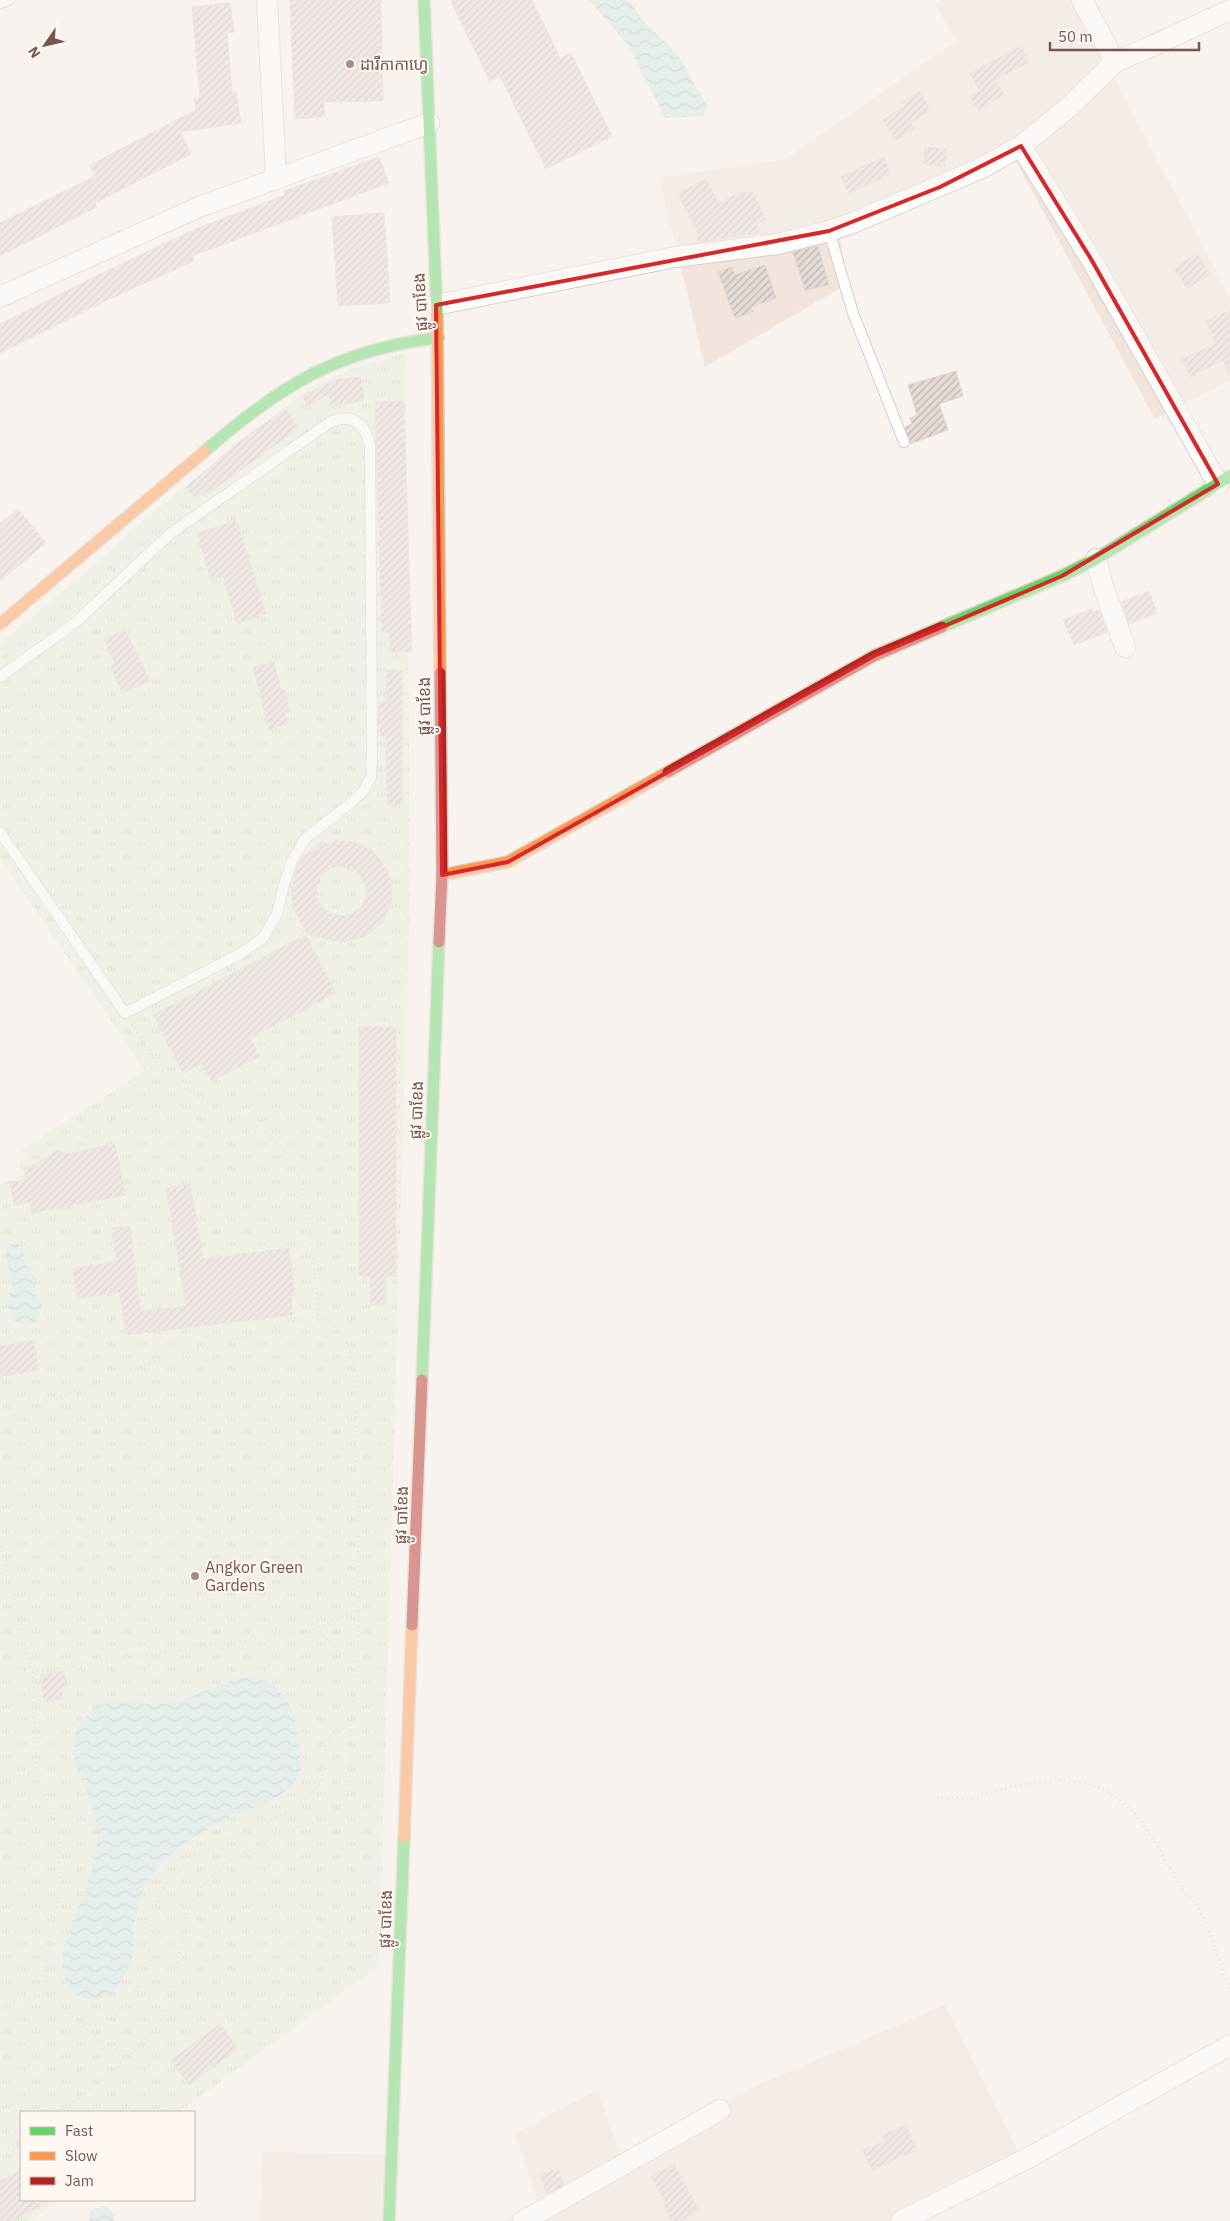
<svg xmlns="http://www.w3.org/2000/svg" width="1230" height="2221" viewBox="0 0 1230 2221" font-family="'IBM Plex Sans','Noto Sans Khmer',sans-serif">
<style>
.residential{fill:#f0e4dd}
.park{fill:url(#park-tufts)}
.water{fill:url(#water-waves)}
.building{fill:url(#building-hatch);stroke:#e1d5d1;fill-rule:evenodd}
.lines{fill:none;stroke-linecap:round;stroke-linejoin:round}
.lane-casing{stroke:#d7cecb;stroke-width:12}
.street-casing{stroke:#d7cecb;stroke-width:22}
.fast-casing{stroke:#d8cecb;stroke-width:14}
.slow-casing{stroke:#d8cecb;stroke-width:14}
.jam-casing{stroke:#d8cecb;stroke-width:14}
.path{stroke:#dad1d0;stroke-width:3;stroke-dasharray:1 4;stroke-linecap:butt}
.lane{stroke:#fefdfd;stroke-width:10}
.street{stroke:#fefdfd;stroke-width:20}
.fast{stroke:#63d668;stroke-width:11}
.slow{stroke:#ff974d;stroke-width:11}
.jam{stroke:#b3261e;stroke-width:11}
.marked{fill:none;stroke:#d62828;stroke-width:4;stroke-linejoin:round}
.poi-dot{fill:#a48d87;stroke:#fef7f2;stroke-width:2}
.labels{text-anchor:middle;stroke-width:4;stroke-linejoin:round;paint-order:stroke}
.poi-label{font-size:16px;fill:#76564f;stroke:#fef7f2;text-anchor:start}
.street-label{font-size:16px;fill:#76564f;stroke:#fef7f2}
</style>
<defs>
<pattern id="park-tufts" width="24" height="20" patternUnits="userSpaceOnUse" patternTransform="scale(1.25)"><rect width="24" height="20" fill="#e9eedb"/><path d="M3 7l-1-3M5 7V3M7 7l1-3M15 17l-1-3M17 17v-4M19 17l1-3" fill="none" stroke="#cbcebe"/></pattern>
<pattern id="water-waves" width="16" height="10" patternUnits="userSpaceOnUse" patternTransform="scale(1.25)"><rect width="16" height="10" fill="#d1e9e7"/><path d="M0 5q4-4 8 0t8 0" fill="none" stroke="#aec0be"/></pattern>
<pattern id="building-hatch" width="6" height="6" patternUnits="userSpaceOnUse" patternTransform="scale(1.25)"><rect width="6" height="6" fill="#e4dbd7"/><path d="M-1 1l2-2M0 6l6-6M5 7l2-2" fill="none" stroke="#bdb4b1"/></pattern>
</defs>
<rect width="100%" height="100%" fill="#f8f3ef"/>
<path class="residential" d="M940,0H1073L1230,297V380L1155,419L1013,156L840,235L847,284L705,367L659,177L784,160L956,41L935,4Z
M945,2005L1022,2159L911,2221H505L538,2202L515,2133L598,2090L623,2161L737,2094Z
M262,2152L400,2155L396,2221H261Z"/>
<path class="park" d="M406,352L410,893L379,1966L179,2112H21V2200H59L30,2221H0V1186L24,1173L18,1164L26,1157L21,1150L145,1071L0,858V643L98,562L147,517L310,387L353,369Z"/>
<path class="water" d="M589,0H629L643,21L677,53L708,107L703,116L665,118L628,45Z
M16,1243L22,1247L26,1264L35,1278L36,1296L42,1305L36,1322C28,1328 22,1327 14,1320L8,1298L12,1285L5,1249L9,1244Z
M244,1677C269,1678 276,1684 289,1705C295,1716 297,1728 298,1741C300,1753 303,1766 297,1778C287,1798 249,1809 229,1819C202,1833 168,1851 150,1877C142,1890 137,1910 134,1926C133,1936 135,1949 132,1959C129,1969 119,1988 110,1994C102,2000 92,2001 83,1998C65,1991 60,1968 63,1950C64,1941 69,1931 72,1923C83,1894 100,1861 97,1828C94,1791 55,1754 85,1717C108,1690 139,1708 169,1703C195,1699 218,1682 244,1677Z
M107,2206L114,2215V2221H89L90,2210Z"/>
<path class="building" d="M290,0H381L383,101L324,102L325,117L295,119Z
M450,0H532L560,58L571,53L612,136L546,169L500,76L490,81Z
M230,3L234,32L227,33L232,92H236L241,123L180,132L191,154L95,203L97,207L0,256V223L95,176L90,165L196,110L194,99L200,98L192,7Z
M1020,46L1029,62L995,80L1004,94L979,111L970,97L980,91L970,74Z
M919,91L931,110L911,122L915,128L896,141L883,120L904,106L902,103Z
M925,147L947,149L945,167L923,164Z
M379,157L389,183L192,256L194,261L107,300L0,353V324L96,276L193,230L285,195L284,191Z
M884,157L891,174L849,193L841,177Z
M706,179L718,203L744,191L746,194L753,191L766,220L755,224L759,233L698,242L696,228L678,194Z
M384,213L390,303L338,306L332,217Z
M818,246L829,285L805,290L793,252Z
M1197,253L1210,274L1187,289L1174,269Z
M765,265L776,298L751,307L753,312L735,318L718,272L732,267L735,275Z
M1230,310V376L1223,360L1190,377L1182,359L1216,344L1206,321Z
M956,371L963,396L939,404L948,430L910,444L905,427L912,424L910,418L917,415L908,385Z
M361,377L364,401L330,405L329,394L309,406L302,396L335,380Z
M404,401L411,632L412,652L390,651V632H382L375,402Z
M285,409L299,428L208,494L206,491L195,499L186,487L240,441Z
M18,509L46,543L0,581V524Z
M237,521L266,614L237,623L223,576L211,580L197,533Z
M1149,591L1157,613L1129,624L1121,602Z
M1092,609L1093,612L1099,610L1107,632L1074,645L1063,620Z
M125,630L150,681L122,693L110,666L115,664L104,639Z
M274,662L281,691L285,690L290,712L285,713L287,724L269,729L253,667Z
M386,670H402V805H387L386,736H379V702H386Z
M336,841L353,842L369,848L381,860L391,880V903L382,923L364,937L342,942L308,935L293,908L291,890L297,866L304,856L319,845ZM339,866L355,870L360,875L366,886V897L361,907L352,914L342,916L331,914L322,907L317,899L316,890L323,874L330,868Z
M306,935L336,993L250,1038L260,1056L211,1081L202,1063L183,1073L153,1015Z
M359,1027H396V1276H385V1305H370V1276H359Z
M115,1144L126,1195L32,1213L30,1202L14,1205L10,1182L26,1180L25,1171L58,1150L67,1154Z
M190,1184L203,1259L289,1248L295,1294H291L293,1315L126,1335L120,1292L78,1299L72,1269L116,1261L112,1228L130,1226L141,1311L186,1306L166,1188Z
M33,1340L39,1370L0,1377V1346Z
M64,1671L67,1686L61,1687L63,1699L44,1702L40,1675Z
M220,2024L238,2049L189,2085L171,2060Z
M906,2125L917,2150L872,2170L863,2150L885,2141L882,2135Z
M674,2164L699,2211L681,2221H671L663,2205L666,2203L651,2177Z
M558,2168L564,2185L547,2194L540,2175Z
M21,2170V2200H52L13,2221H0V2181Z"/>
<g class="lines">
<g class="lane-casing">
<path id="lane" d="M0,3L9,0
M829,231L853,313L904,442
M0,677L77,621L171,533L329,423C351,412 365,423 370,445L372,757L371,777L364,790L353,801L305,839L292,861L283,888L277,914L263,938L238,955L125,1013L0,832"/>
</g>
<g class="street-casing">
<path id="street" d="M267,0L276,177
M1082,0L1115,62
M1021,146L1091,259L1218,484
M0,297L199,207L429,123
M436,305L675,257L778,244L829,231L855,222L982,168L1021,146L1068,108L1115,62L1152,46L1230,10
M1096,559L1103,586L1125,647
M523,2221L720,2110
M901,2221L1030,2157L1230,2045"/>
</g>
<g class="fast-casing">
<path id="fast" d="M424,0L437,314
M204,452C278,387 338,349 438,338
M942,627L1062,576L1096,559L1230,476
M422,1380L439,942
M389,2221L404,1837"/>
</g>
<g class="slow-casing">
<path id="slow" d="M437,314L440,673
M0,624L204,452
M442,875L508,862L668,772
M404,1837L412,1625"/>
</g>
<g class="jam-casing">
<path id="jam" d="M668,772L874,656L942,627
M439,942L442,875L440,673
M412,1625L422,1380"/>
</g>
<path class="path" d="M132,1024C145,1043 157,1068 175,1082C211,1109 264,1117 289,1158C312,1195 313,1270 319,1315
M0,1421L132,1369L319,1315C334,1322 348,1343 352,1359C359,1385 355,1427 356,1454C358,1527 361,1601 356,1673C355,1689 352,1705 351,1720C349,1744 353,1779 344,1801C335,1821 294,1827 274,1836C256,1844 220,1867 207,1881C174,1913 184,1965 168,2006C152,2046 95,2084 61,2112
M0,1541L32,1672L37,1770
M316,1628L356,1672
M32,1672L300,1632L316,1628L357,1611
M309,1774L318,1787
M0,1783L37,1770L59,1834L60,1890L45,1961L47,1992L38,1997L0,2004
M932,1797L974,1798L1009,1787L1055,1779L1084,1782L1108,1792L1132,1810L1154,1840L1182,1889L1197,1906L1206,1921L1230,1993
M47,1992L78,2022L101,2026L129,2002L150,1964L151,1918L165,1884L195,1856L291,1810L308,1796L322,1782L326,1745L331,1737L350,1722
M79,2023L101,2041L127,2057
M0,2154L21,2141"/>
<use href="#lane" class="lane"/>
<use href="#street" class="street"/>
<use href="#fast" class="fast"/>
<use href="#slow" class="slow"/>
<use href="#jam" class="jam"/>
</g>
<path d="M0 0H1230V2221H0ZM1021,146L1091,259L1218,484L1062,576L874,656L508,862L442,875L436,305L829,231L940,187Z" fill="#f8f3ef" fill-opacity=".55" fill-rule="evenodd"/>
<path class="marked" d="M1021,146L1091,259L1218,484L1062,576L874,656L508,862L442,875L436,305L829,231L940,187Z"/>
<g class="poi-dot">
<circle cx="350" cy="64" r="5"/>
<circle cx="195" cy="1576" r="5"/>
</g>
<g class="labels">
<g class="poi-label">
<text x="360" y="70">ដារីកាកាហ្វេ</text>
<text x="205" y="1573">Angkor Green<tspan x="205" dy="18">Gardens</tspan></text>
</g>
<g class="street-label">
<text transform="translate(420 302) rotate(-93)" y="6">ផ្លូវ បាខែង</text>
<text transform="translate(424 706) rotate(-90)" y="6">ផ្លូវ បាខែង</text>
<text transform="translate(416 1110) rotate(-88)" y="6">ផ្លូវ បាខែង</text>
<text transform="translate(401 1515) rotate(-88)" y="6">ផ្លូវ បាខែង</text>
<text transform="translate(385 1919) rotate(-88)" y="6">ផ្លូវ បាខែង</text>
</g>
</g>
<rect x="20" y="2111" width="175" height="90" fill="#fef7f2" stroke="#c8b7b1"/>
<rect x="30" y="2127" width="25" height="8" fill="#63d668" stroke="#c8b7b1"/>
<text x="65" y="2136" font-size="15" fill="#76564f">Fast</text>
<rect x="30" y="2152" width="25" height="8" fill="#ff974d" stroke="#c8b7b1"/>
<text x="65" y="2161" font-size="15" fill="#76564f">Slow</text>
<rect x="30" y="2177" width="25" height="8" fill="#b3261e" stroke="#c8b7b1"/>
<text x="65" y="2186" font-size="15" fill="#76564f">Jam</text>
<g transform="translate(45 45) rotate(236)" stroke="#fef7f2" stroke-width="4" paint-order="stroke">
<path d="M0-4L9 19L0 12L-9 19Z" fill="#76564f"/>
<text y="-8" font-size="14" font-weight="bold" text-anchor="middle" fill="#76564f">N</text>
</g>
<path d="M1050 42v8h149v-8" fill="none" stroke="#76564f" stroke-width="2.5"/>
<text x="1058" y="42" font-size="15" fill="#76564f" stroke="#fef7f2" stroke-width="4" paint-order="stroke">50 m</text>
</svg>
